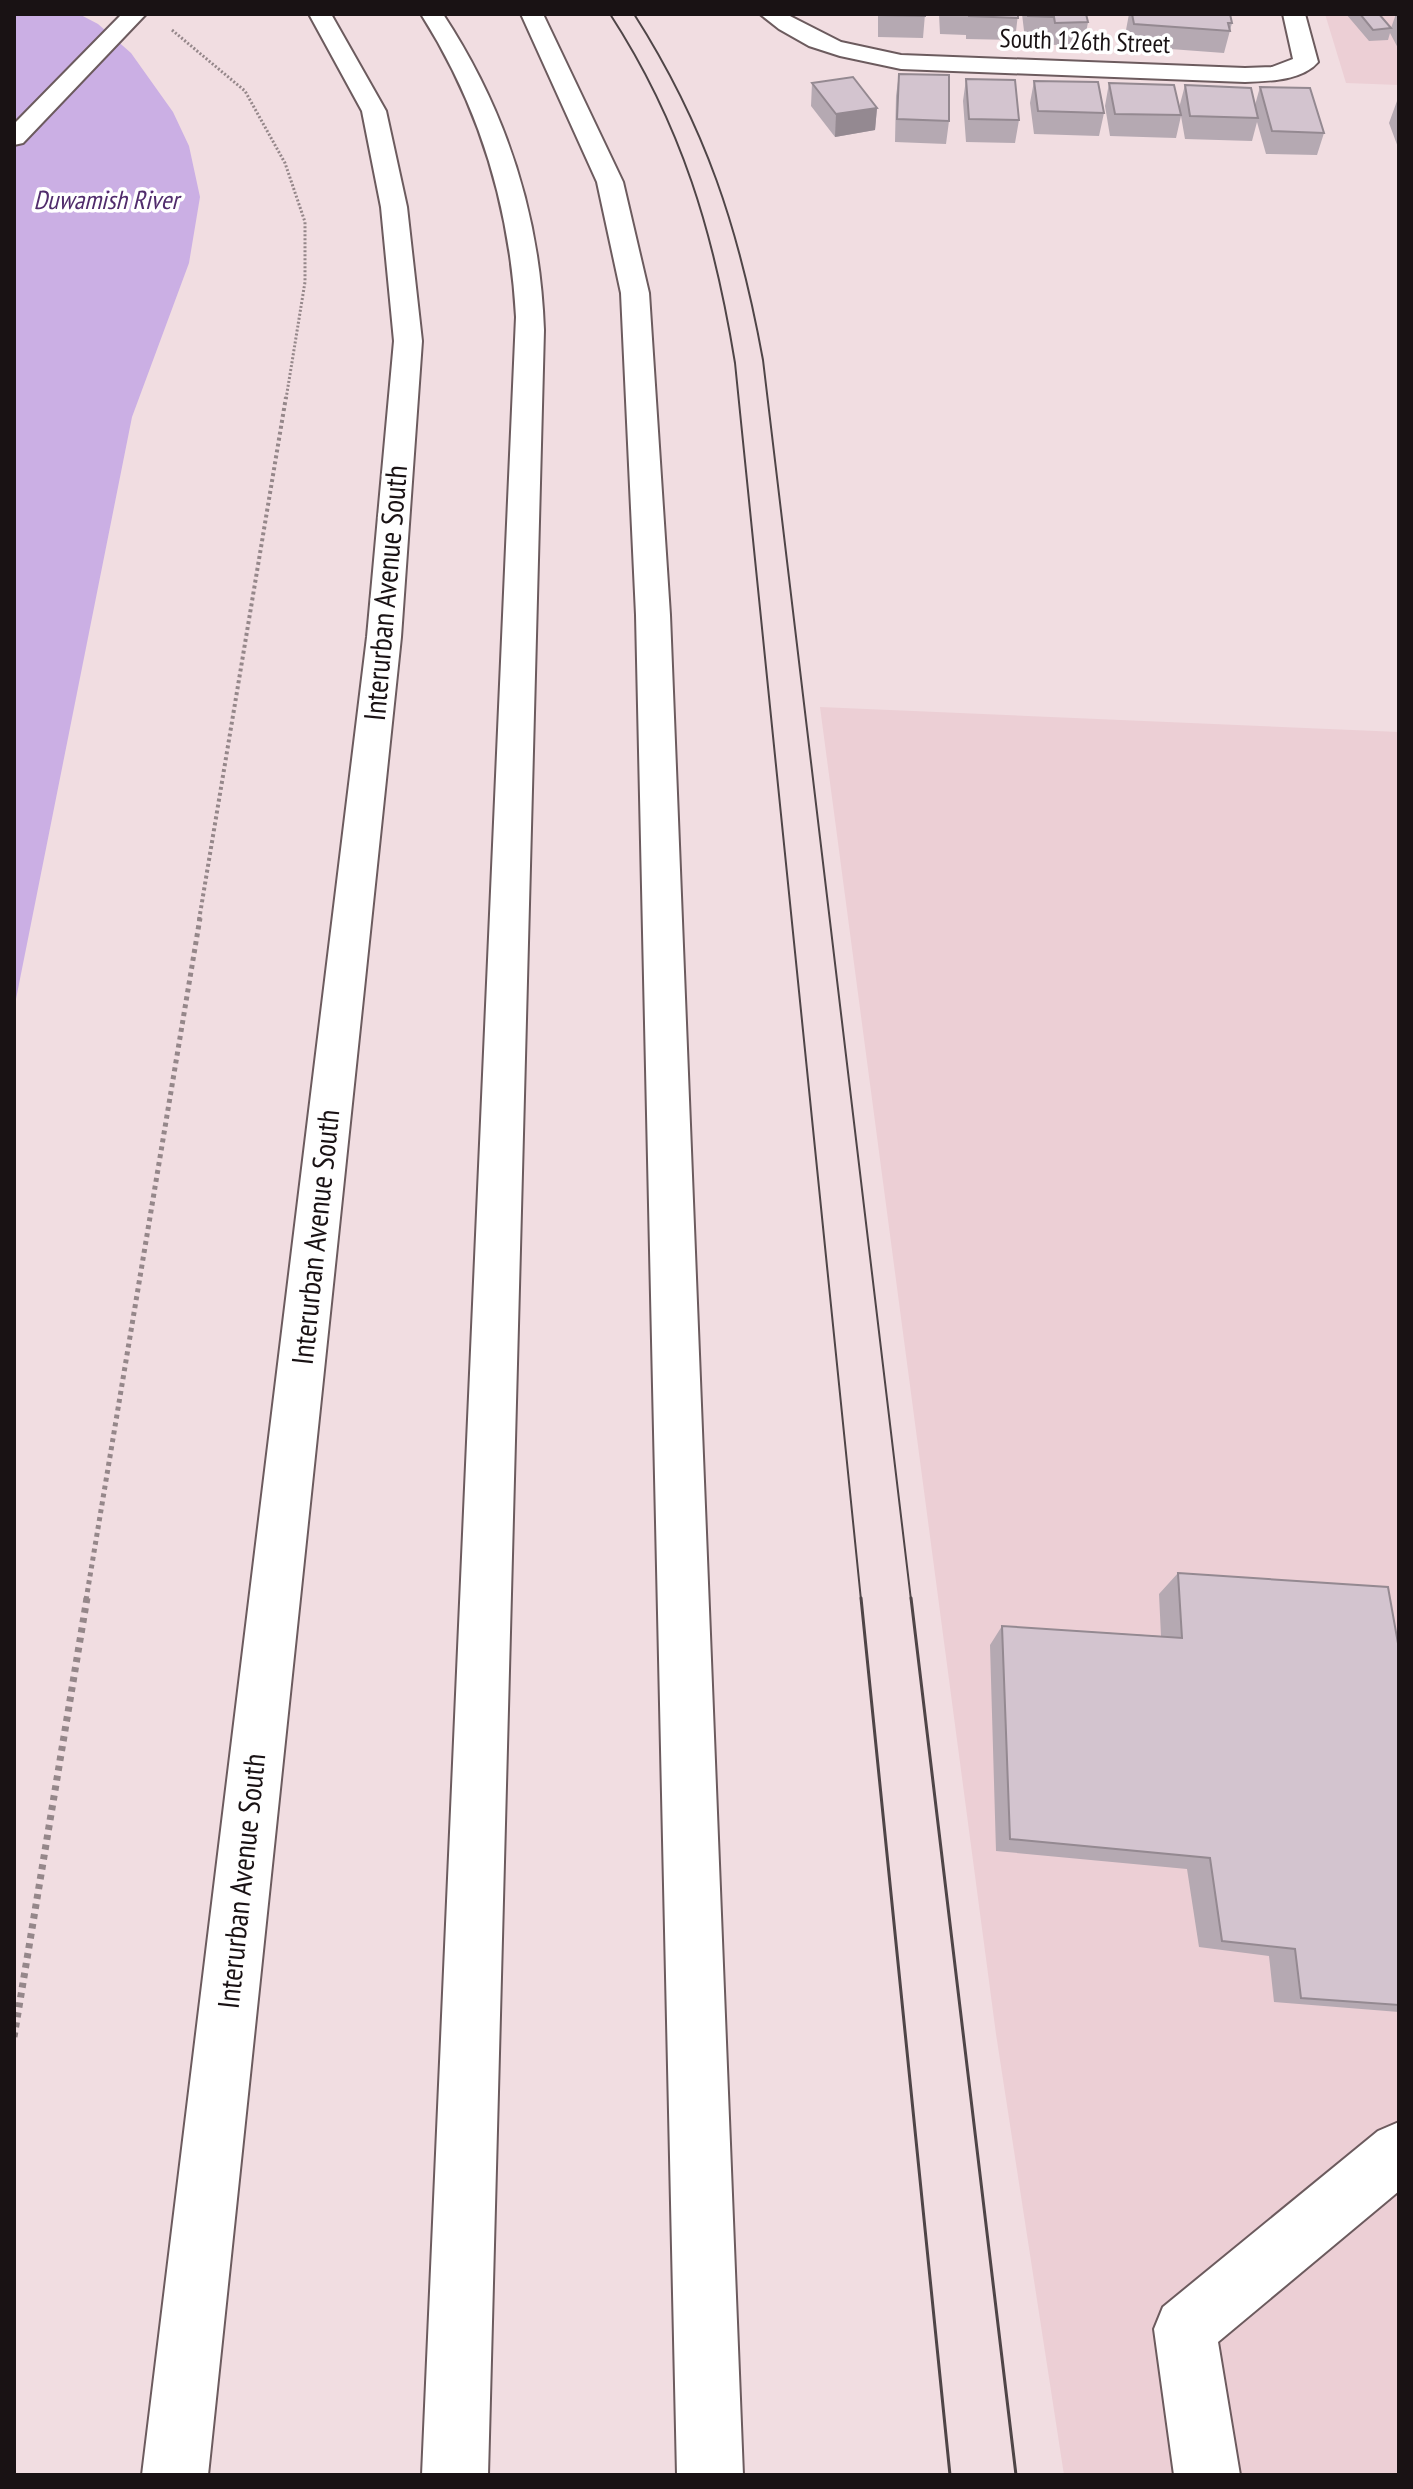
<svg xmlns="http://www.w3.org/2000/svg" width="1413" height="2489" viewBox="0 0 1413 2489" font-family="'PT Sans Narrow',sans-serif">
<style>
.built{fill:#eccfd5}
.water{fill:#cbafe4}
.lines{fill:none;stroke-linecap:round;stroke-linejoin:round}
.minor-casing{stroke:#6c5b5e;stroke-width:4}
.highway-casing{stroke:#6c5b5e;stroke-width:4}
.path-far3{stroke:#95878a;stroke-width:3;stroke-dasharray:2 2;stroke-linecap:butt}
.path-far2{stroke:#95878a;stroke-width:4;stroke-dasharray:3 3;stroke-linecap:butt}
.path-far1{stroke:#95878a;stroke-width:5;stroke-dasharray:4 4;stroke-linecap:butt}
.path{stroke:#95878a;stroke-width:7;stroke-dasharray:5 5;stroke-linecap:butt}
.minor{fill:#fff;fill-rule:evenodd}
.highway{fill:#fff;fill-rule:evenodd}
.tram-far1{stroke:#4f4547;stroke-width:2}
.tram{stroke:#4f4547;stroke-width:3}
.wall{fill:#b5a9b2}
.shaded-wall{fill:#948991}
.building{fill:#d3c4cf;stroke:#948991;stroke-width:2}
.labels{text-anchor:middle;stroke-width:7;stroke-linejoin:round;paint-order:stroke}
.far-street-label{font-size:26px;fill:#191214;stroke:#fff}
.far-water-label{font-size:26px;font-style:italic;fill:#512c6c;stroke:#fff}
.street-label{font-size:30px;fill:#191214;stroke:#fff}
</style>
<rect width="100%" height="100%" fill="#f1dde1"/>
<path class="built" d="M1325,14H1399V85L1346,83Z
M820,707L1399,732V2475H1064L996,2034Z"/>
<path class="water" d="M14,14H79L98,24L131,53L173,112L189,146L200,197L189,263L132,417L14,1009Z"/>
<g class="lines">
<g class="minor-casing">
<path id="minor" d="M122,14H146L23,143L14,145V124Z
M309,14H331L386,111L407,207L422,341L401,637L208,2475H142L367,637L394,341L381,207L362,111Z
M760,14H786L841,42L901,55L1245,68L1272,67L1293,59L1283,14H1305L1318,62C1302,81 1268,81 1245,82L901,69L840,56L809,46L779,29Z
M1399,2122V2191L1218,2342L1240,2475H1174L1154,2329L1163,2307L1378,2131Z"/>
</g>
<g class="highway-casing">
<path id="highway" d="M421,14H443C506,110 540,215 544,330L488,2475H422L516,317C510,207 480,107 421,14Z
M521,14H543L623,182L649,293L670,615L743,2475H677L636,615L621,293L597,182Z"/>
</g>
<path class="path-far3" d="M172,30L245,91L285,163L305,222V282L286,399"/>
<path class="path-far2" d="M199,920L286,397"/>
<path class="path-far1" d="M86,1600L200,918"/>
<path class="path" d="M14,2037L87,1598"/>
<use href="#minor" class="minor"/>
<use href="#highway" class="highway"/>
<path class="tram-far1" d="M610,14C682,125 714,234 735,363L861,1600
M634,14C706,127 739,229 763,360L911,1600"/>
<path class="tram" d="M861,1598L950,2475
M911,1598L1016,2475"/>
</g>
<path class="wall" d="M878,14H925L923,38L878,37Z
M939,14H1018L1015,40L966,39V35L940,34Z
M1022,14H1086L1088,22L1084,44L1052,45L1051,39H1025Z
M1129,14H1230L1232,23L1224,53L1130,46L1126,30Z
M1346,14H1379L1391,28L1396,14H1399V50L1390,33L1388,40L1369,41Z
M899,74L949,121L946,144L895,142L896,96Z
M966,79L1019,120L1015,143L966,142L963,101Z
M1034,81L1104,113L1099,136L1034,134L1030,103Z
M812,83L877,108L875,130L835,137L811,106Z
M1109,83L1179,108L1185,85L1255,105L1260,87L1324,133L1317,155L1266,154L1257,122L1252,141L1185,139L1181,116L1176,138L1110,136L1105,106Z
M1397,101H1399V150L1389,123Z
M1178,1573L1399,1649V2012L1274,2002L1269,1956L1199,1947L1187,1869L996,1851L990,1645L1002,1626L1161,1636L1159,1594Z"/>
<path class="shaded-wall" d="M877,108L875,130L835,137L836,114Z"/>
<path class="building" d="M880,14H925V16L880,15Z
M969,14H1018V18L969,16Z
M1028,14H1086L1088,22L1055,23L1054,17L1028,16Z
M1132,14H1230L1232,23H1228L1230,31L1134,24Z
M1360,14H1379L1391,28L1373,30Z
M899,74L949,75V121L897,119Z
M853,77L877,108L836,114L812,83Z
M966,79L1015,80L1019,120L969,119Z
M1034,81L1098,82L1104,113L1038,111Z
M1109,83L1174,85L1181,115L1115,114Z
M1185,85L1251,88L1258,118L1190,116Z
M1260,87L1310,88L1324,133L1272,131Z
M1178,1573L1388,1587L1399,1649V2005L1301,1998L1295,1949L1222,1941L1210,1858L1010,1839L1002,1626L1182,1638Z"/>
<g class="labels">
<g class="far-street-label">
<text transform="translate(1085 41) rotate(2)" y="9">South 126th Street</text>
</g>
<g class="far-water-label">
<text x="106" y="209">Duwamish River</text>
</g>
<g class="street-label">
<text transform="translate(386 593) rotate(-85)" y="10">Interurban Avenue South</text>
<text transform="translate(316 1237) rotate(-84)" y="10">Interurban Avenue South</text>
<text transform="translate(242 1881) rotate(-84)" y="10">Interurban Avenue South</text>
</g>
</g>
<rect width="1413" height="2489" fill="none" stroke="#191214" stroke-width="32"/>
</svg>
